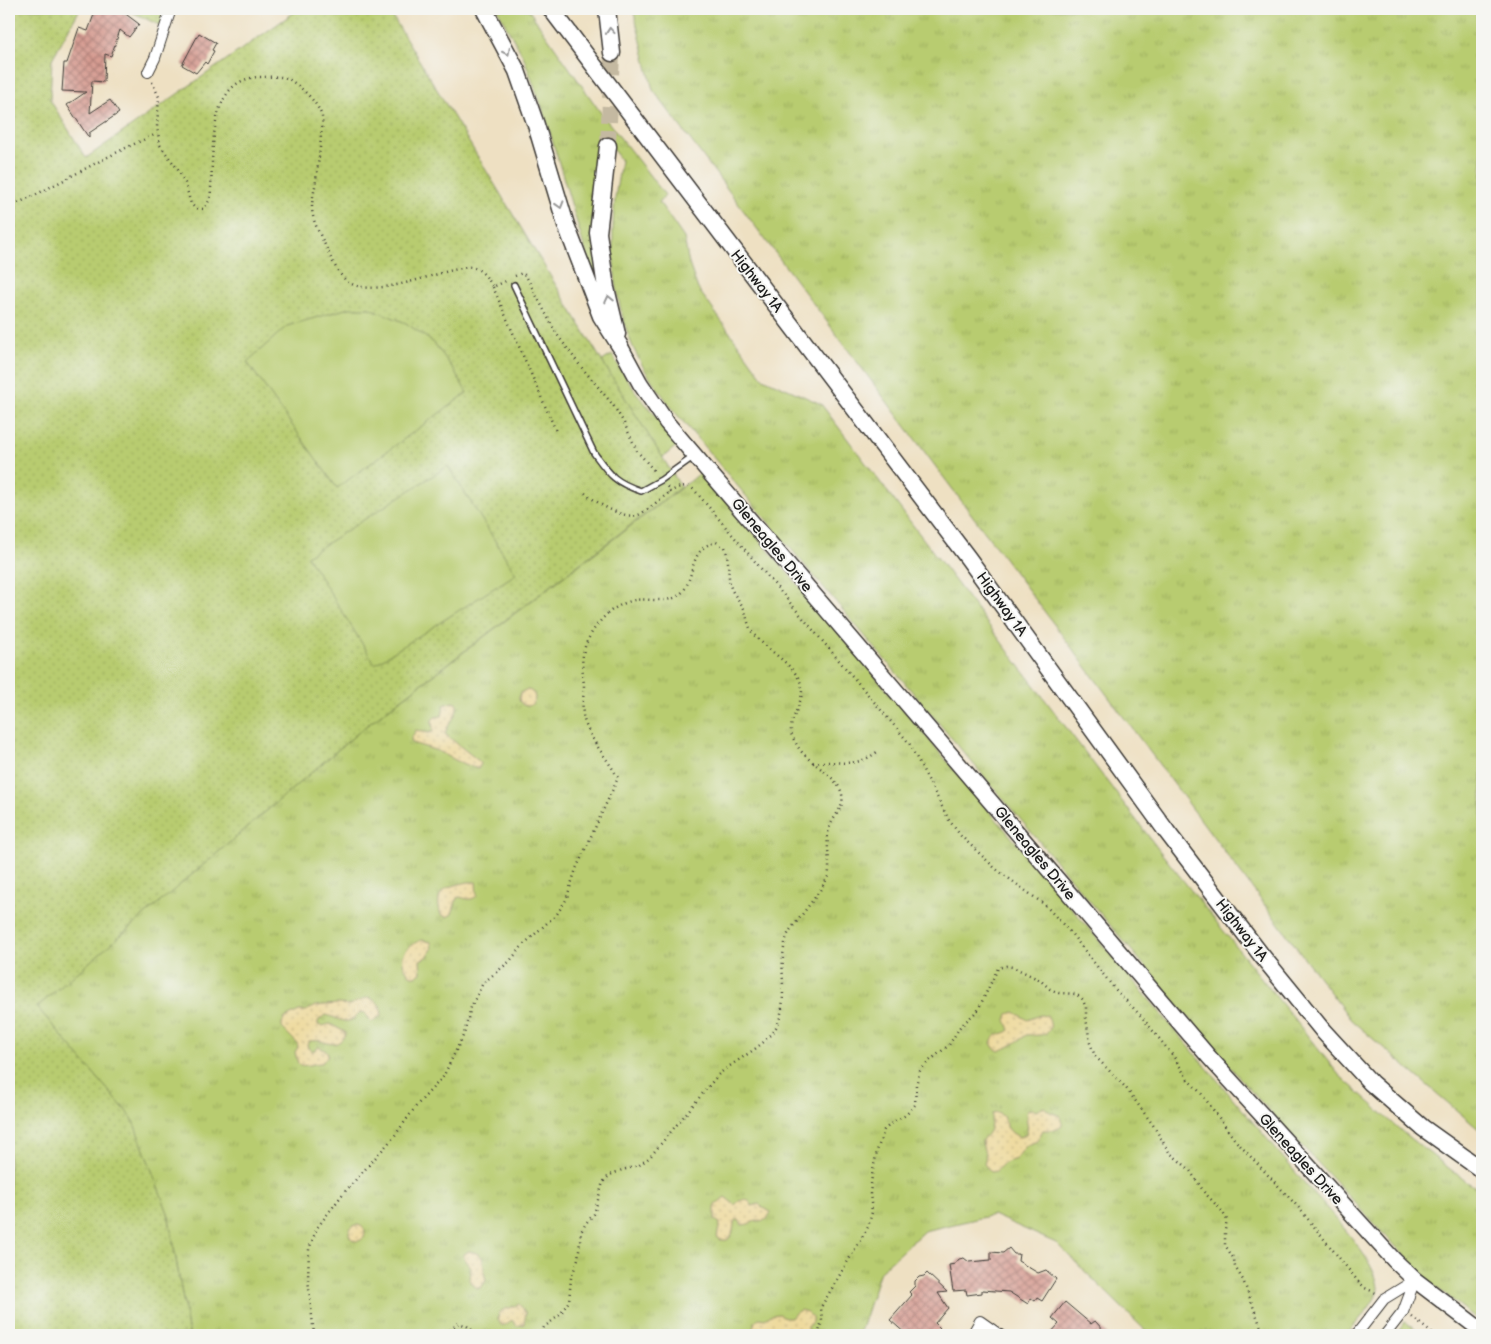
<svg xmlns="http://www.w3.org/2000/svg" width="1491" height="1344" viewBox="0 0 1491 1344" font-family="'Balsamiq Sans',sans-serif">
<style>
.grass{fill:url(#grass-tufts);stroke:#6a7446}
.sand{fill:url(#sand-dots);stroke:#857b5d}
.park{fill:url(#park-dots);stroke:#6a7446}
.pitch{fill:#b8cc70;stroke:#6a7446}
.building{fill:url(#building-cross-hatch)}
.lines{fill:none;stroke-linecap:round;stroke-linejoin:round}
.primary-tunnel{stroke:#c4b9a1;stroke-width:16;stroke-dasharray:16 8;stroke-linecap:butt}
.lane-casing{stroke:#3c3935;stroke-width:8}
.street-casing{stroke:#3c3935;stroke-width:12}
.secondary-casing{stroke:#3c3935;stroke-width:18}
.primary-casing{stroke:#3c3935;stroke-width:19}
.path{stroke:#3c3935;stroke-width:2.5;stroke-dasharray:1 4;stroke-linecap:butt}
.lane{stroke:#fff;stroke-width:5}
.street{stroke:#fff;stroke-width:10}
.secondary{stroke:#fff;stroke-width:15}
.primary{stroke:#fff;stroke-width:16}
.oneway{stroke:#999}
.labels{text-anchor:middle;stroke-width:4;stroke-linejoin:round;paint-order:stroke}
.street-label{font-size:15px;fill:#1c1c1c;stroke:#f6f6f2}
</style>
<defs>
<pattern id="grass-tufts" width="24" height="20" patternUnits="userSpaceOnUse" patternTransform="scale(1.25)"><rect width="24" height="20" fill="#b8cc70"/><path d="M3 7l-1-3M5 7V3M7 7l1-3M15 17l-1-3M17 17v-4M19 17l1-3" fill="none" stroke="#9eaf60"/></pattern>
<pattern id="sand-dots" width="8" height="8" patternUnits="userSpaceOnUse" patternTransform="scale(1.25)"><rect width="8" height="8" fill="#eeda9e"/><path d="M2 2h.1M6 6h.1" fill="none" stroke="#ccba88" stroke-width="1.8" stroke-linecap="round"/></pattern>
<pattern id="park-dots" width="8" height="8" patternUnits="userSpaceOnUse" patternTransform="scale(1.25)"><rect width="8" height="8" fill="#b8cc70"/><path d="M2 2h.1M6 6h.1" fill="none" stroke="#9eaf60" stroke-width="1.8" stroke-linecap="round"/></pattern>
<pattern id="building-cross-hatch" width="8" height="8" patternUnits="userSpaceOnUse" patternTransform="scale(1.25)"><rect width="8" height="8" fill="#d69b91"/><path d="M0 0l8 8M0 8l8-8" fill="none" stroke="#ad7e76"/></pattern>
</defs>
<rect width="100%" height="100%" fill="#f6f6f2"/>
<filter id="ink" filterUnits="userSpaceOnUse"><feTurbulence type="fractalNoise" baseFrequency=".02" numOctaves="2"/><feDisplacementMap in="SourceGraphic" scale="10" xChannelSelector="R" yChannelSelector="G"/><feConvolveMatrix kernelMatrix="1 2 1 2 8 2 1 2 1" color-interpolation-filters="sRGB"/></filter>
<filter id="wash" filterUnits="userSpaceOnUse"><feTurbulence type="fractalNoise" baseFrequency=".0096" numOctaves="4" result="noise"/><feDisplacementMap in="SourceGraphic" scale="20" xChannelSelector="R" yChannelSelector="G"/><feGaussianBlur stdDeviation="1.12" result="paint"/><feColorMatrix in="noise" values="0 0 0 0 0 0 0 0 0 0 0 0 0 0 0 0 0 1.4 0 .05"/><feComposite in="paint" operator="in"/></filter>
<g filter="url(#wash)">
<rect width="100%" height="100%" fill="#eee0c2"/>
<path class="grass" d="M497,9H528L601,113L665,195L659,202L684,238L689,264L698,289L763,378L821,404L1162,854L1339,1075L1407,1136L1467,1182L1482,1191V1323L1428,1281L1250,1090L674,411C663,395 649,379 640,361C616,319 610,257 614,209C615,193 619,176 621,160L603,137L597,186L602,291L597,290L545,116L524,58Z
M633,9H1482V1132L1351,1020L653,90Z
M612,355L635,391L679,444L662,458L602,361Z
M702,472L1308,1187C1326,1208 1377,1260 1378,1288C1378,1301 1354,1325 1346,1335H1150L1056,1243L993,1215L924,1231L880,1271L861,1329L857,1335H189L168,1213L36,1007L367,725Z
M1405,1322L1425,1335H1396Z"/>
<path class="sand" d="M519 698a8 8 0 1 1 16 0a8 8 0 1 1-16 0Z
M453,702L457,704C459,715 447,724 445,734L480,762L481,764L478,769L457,761L438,751L412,743L411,739L416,730L428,733L432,732L433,730L432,720L435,717L442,716L444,705Z
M468,882H476L477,896C471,901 467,899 460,897L457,898L452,914L447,917L441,915C433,890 446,887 468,882Z
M422,940L431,942L432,949L427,957L420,960L421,973L416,976H411C395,960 404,946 422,940Z
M369,997C377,1003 384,1005 381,1016L371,1022L365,1013L360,1012C346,1029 342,1018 325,1015L318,1021V1025L322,1026L330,1024L345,1032V1035C338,1046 333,1045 321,1041C318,1040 313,1041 309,1041L307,1045L309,1049L313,1051L319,1047L327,1051L328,1055L322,1063C314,1063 305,1068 298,1064L295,1052L298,1047L297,1043L282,1028V1023L285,1018L299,1011H306L315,1006L337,1004L349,1005Z
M1014,1012L1028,1020L1040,1015L1047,1016C1053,1025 1051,1035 1039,1035C1034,1036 1031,1034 1026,1035C1022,1039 1006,1049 999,1051L994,1048L991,1043C994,1031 1003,1036 1010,1030L1006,1020L1008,1014Z
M1044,1107L1050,1112L1060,1116C1068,1131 1053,1130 1043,1130L1037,1141L1026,1146L1016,1159L1004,1163L996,1171L991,1172L984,1164C988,1154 982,1149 982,1140C994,1127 989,1128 992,1114L995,1112L1003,1116C1006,1126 1009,1133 1020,1137L1026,1134C1030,1124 1024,1118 1027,1110L1032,1109L1036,1111Z
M725,1197L735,1205L739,1201L746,1199L751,1203L752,1206L759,1204L763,1208L771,1212C767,1221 767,1220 758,1221C753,1221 749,1225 742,1225L739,1220H735C732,1230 735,1234 727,1240H721L717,1237L720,1223L715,1220V1205Z
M349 1233a8 8 0 1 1 16 0a8 8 0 1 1-16 0Z
M469,1251C489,1255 481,1264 486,1280L481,1288H477L470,1282L471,1267L465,1260L463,1255Z
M519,1304L526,1313L524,1324L517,1326L512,1320L505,1325H501C491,1307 511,1310 519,1304Z
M800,1310L807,1312L812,1317V1322L808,1327L809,1335H756L753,1328L755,1321L759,1318L765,1319L771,1315L779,1314L787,1318H791L795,1313Z"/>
<path class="park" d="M9,9H80L52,59L50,100L86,158L299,9H388L602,361L681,487L367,725L37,1007L132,1118L168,1213L189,1335H9Z
M126,9H171L165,28Z"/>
<path class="pitch" d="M349,308H370L406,323L434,343L454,370L467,393L337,488L247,362L287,326Z
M448,466L516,574L375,664L307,556Z"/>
<g id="blocks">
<path class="building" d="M96,9H113L123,12L139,24L129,37L120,30L111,56L105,54L104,82L92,81L90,113L110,100L119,113L89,133V138L67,105L86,92L62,91L64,63H67L79,28L88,31Z
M199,33L216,43L212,50L214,51L207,64L205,62L196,73L182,65Z
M1009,1248L1014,1254H1019L1018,1261L1038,1273L1046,1270L1056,1279L1042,1301L1037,1298L1035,1301L1031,1298L1028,1304L1009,1292L982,1290V1293L967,1295L966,1290L953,1291L949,1265L955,1264L959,1259L964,1258L969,1262L991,1260V1252L1003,1253Z
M927,1273L947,1292L938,1293L948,1308L935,1323L940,1328L934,1335H907L890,1320L912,1295L909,1292L915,1286V1281L919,1277L924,1276Z
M1065,1302L1091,1324L1095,1321L1108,1335H1049L1059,1324L1052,1318Z"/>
</g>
</g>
<g filter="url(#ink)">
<use href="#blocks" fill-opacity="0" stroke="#3c3935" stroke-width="1"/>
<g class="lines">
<path class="primary-tunnel" d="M608,146L612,53"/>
<g class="lane-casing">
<path id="lane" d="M514,285L594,453C610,475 614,482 641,491L661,480L693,457"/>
</g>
<g class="street-casing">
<path id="street" d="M148,72L155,58L171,9
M972,1335L980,1321L1000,1335
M1356,1335L1384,1299L1415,1280
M1385,1335L1403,1312L1415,1280"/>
</g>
<g class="secondary-casing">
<path id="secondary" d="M620,346L640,383L667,423L1209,1057L1394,1260L1415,1280L1482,1331"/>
</g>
<g class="primary-casing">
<path id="primary" d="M484,9L517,71L536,125L566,225L601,316L620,346
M551,9L968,558L1167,832L1262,956L1324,1032L1371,1083L1423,1128L1482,1170
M607,9L612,53
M608,146L598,233L606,288L617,334"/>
</g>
<path class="path" d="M152,82L159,97L157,127L160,145L177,168L185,183L191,204L195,208L204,209L210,199C215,162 203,77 261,77C270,77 282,75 290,80C302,88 318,102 322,117C323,122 322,130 321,135C320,151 318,165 316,180C315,189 312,198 312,207C312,222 321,236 327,249C332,260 337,273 347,281C370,299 426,276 453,270C459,269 466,266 471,267C482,269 488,279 493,287L506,281
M9,207C59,185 106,155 157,134
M515,276L522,273L526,276L556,333L578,363L613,405L624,423L637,451L656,473
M493,287L556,431
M667,487L670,492C680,486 688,483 696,492L909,743L949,820L961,836L996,869L1045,905L1070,932L1114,988L1141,1016L1174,1057L1188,1080L1201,1093L1235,1140L1299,1208L1357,1280L1365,1288L1376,1293
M585,493C597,503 621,519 638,515C644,513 664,496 670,492
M813,763C839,759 853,770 877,752
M1412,1317L1434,1335
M314,1335L308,1279L309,1249L317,1228L342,1195L393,1138L417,1105L443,1077L464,1034L471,1007L483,983L509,962L524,944L557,914L566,900L576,869L618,778C608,759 593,744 585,723C581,711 583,701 584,689C584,678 581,667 583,655C585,638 602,615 617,607C622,604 629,601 635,600C648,598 664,603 676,597C695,587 688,557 706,546C709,544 713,543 716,542L725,547C730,561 727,575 731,588C734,596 742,603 745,611C747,618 748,625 752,632C763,648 795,664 801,684C806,701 790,715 791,732C791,736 795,741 797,745C807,765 847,778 842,803C839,814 829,822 828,834C826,845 832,870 827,879C819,893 808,906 799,919C795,924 790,929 788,934C775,965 792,1002 774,1031C762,1048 734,1061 718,1075L650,1157L638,1166L622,1170L610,1175L603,1182L594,1214L586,1223L581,1232L578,1259L571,1278L569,1301L560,1315L544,1327L540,1335
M450,1335V1330L459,1323L467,1326L478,1335
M818,1335L822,1321L821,1307L868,1227L872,1212L870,1194L872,1175L877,1151L884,1130L893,1122L906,1115L915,1105L916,1085L920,1071L927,1063L949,1045L960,1027L978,1010L998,968L1006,966L1013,967L1040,980L1050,989L1059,993L1076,994L1082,999L1086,1007V1018L1090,1043L1095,1056L1126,1088L1153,1125L1169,1152L1189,1169L1204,1192L1222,1211L1227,1220L1225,1230V1245L1234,1259L1235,1267L1243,1280L1264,1335"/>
<use href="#lane" class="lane"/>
<use href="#street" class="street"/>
<use href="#secondary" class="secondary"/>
<use href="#primary" class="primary"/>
</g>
<defs><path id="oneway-chevron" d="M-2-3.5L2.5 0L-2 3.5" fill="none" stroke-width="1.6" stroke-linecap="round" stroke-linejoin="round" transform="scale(1.25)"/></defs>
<g class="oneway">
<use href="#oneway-chevron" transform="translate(610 31) rotate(-95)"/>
<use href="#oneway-chevron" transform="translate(507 52) rotate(63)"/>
<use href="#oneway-chevron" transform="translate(560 205) rotate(73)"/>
<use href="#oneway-chevron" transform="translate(609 299) rotate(-103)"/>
</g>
</g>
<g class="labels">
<g class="street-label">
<text transform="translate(757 281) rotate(52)" y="5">Highway 1A</text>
<text transform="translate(772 545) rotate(50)" y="5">Gleneagles Drive</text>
<text transform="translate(1002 604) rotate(54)" y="5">Highway 1A</text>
<text transform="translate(1035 853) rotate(50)" y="5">Gleneagles Drive</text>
<text transform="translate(1242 930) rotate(52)" y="5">Highway 1A</text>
<text transform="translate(1301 1159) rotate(48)" y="5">Gleneagles Drive</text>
</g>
</g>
<rect width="1491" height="1344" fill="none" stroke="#f6f6f2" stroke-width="30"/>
</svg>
